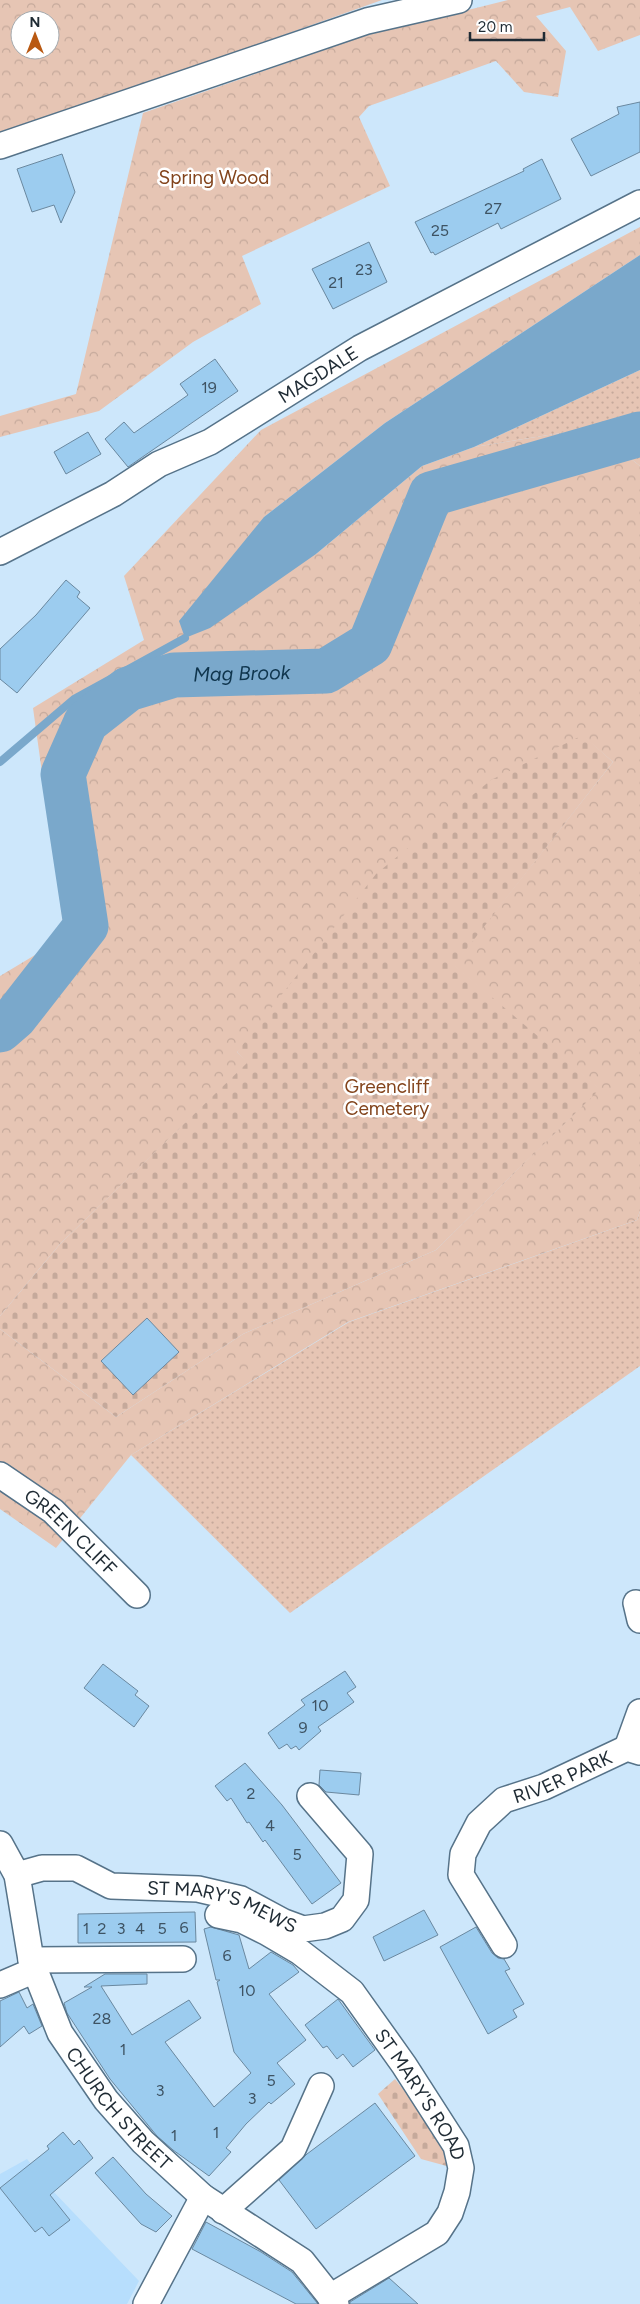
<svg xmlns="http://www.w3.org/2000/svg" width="640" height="2304" viewBox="0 0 640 2304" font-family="Figtree,sans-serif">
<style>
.built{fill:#b7defd}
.grass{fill:url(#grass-dots)}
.forest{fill:url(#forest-crowns);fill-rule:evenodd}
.cemetery{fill:url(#cemetery-stones)}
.water{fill:#7aa8cb}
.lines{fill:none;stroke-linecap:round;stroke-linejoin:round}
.stream{stroke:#7aa8cb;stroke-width:8}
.river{stroke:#7aa8cb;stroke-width:45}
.building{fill:#9cccef;stroke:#6a889f}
.street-casing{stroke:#567389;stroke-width:28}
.street{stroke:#fff;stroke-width:25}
.labels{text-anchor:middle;stroke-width:5;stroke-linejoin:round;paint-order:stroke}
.number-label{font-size:16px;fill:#3e5363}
.park-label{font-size:19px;fill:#83441c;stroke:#fff}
.street-label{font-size:19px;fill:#1f2b34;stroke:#fff}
.water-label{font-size:20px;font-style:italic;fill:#0f354d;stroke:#fff}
</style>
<defs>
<pattern id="grass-dots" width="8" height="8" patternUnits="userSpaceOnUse" patternTransform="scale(1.25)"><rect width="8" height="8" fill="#e6c5b4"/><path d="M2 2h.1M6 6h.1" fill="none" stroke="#c5a99b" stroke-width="1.8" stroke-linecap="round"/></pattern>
<pattern id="forest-crowns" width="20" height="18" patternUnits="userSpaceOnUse" patternTransform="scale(1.25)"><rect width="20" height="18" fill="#e6c5b4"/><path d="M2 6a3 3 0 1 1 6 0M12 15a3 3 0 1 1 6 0" fill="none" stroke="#c5a99b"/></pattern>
<pattern id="cemetery-stones" width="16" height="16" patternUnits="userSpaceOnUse" patternTransform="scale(1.25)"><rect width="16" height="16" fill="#e6c5b4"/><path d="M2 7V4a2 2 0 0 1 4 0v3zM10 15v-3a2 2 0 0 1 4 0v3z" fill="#c5a99b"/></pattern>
</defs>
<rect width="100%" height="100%" fill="#cde7fb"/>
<path class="built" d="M 27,2159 L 49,2187 L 139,2281 L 127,2304 L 0,2304 L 0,2174 Z"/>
<path class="grass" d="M 640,370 L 640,466 L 592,428 L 474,447 Z
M 640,1211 L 640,1366 L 290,1613 L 131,1455 L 349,1322 L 637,1220 Z"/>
<path class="forest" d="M 0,0 L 382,0 L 0,136 ZM 20,20 L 50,20 L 50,50 L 20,50 Z
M 508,0 L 640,0 L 640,35 L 598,51 L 570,7 L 536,16 L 566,51 L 558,97 L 524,92 L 496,61 L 369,106 L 359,117 L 390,186 L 242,256 L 261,304 L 193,342 L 99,411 L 0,437 L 0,416 L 76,394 L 143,113 L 364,36 Z
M 640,227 L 640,255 L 385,423 L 264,517 L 316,554 L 422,466 L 474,447 L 592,428 L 640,466 L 640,1211 L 637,1220 L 348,1322 L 131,1455 L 56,1548 L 0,1509 L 0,1329 L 116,1417 L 243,1334 L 436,1250 L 599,1089 L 453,965 L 613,762 L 583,736 L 237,1052 L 248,1063 L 60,1244 L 0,1316 L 0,976 L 65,937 L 33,708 L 144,640 L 124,576 L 261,430 Z"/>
<path class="cemetery" d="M 583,735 L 613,762 L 454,965 L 600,1089 L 436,1250 L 243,1334 L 116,1417 L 0,1329 L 0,1316 L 60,1244 L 247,1063 L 237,1052 L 376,874 L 491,780 Z
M 395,2079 L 449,2147 L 454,2168 L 421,2159 L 378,2094 Z"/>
<path class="water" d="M 640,255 L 640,370 L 474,447 L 422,466 L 316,554 L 210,628 L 185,638 L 179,621 L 264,517 L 385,423 Z"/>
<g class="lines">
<path class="stream" d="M 120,673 L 128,689
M 0,762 L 74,699 L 185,638"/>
<path class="river" id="s1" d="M 0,1030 L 15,1017 L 86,926 L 63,774 L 86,722 L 128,689 L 174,675 L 326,671 L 370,644 L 431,494 L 640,434"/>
</g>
<path class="building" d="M 640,102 L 640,152 L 591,176 L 571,139 L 619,114 L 617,107 Z
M 62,154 L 75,192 L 61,223 L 54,205 L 32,212 L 17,169 Z
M 542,159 L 561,199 L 501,229 L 498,223 L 435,255 L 433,252 L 431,253 L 415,222 L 524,171 L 523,169 Z
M 369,242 L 387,282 L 333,309 L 312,269 Z
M 215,359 L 238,391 L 128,467 L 105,439 L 124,422 L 134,433 L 188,395 L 180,384 Z
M 88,432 L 101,454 L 66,474 L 54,452 Z
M 66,580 L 80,592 L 77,597 L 90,608 L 17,693 L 0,679 L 0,649 L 36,615 Z
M 147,1318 L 179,1352 L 133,1395 L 101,1361 Z
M 103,1664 L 138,1691 L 135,1695 L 149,1706 L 134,1727 L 84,1688 Z
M 345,1671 L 356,1687 L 347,1693 L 354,1702 L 318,1727 L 321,1731 L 299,1750 L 296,1746 L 291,1749 L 287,1744 L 279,1749 L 268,1733 L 305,1705 L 301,1700 Z
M 245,1763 L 282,1805 L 341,1883 L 312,1904 L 265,1840 L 263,1842 L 249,1822 L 247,1823 L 231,1798 L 227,1801 L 215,1786 Z
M 320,1770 L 361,1773 L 359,1795 L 326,1792 L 319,1785 Z
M 424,1910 L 438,1935 L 384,1961 L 373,1937 Z
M 195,1912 L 196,1942 L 78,1943 L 78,1914 Z
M 211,1927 L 239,1935 L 249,1969 L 271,1952 L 293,1965 L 299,1972 L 269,1994 L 306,2040 L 277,2063 L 295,2084 L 271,2104 L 269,2102 L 246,2124 L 226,2148 L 231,2152 L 209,2176 L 173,2150 L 157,2136 L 110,2079 L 67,2013 L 64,2003 L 92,1987 L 84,1987 L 105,1974 L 147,1974 L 147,1984 L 101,1986 L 132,2035 L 189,2000 L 201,2018 L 165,2042 L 214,2107 L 251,2073 L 234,2052 L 217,1982 L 220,1980 L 216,1980 L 204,1929 Z
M 476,1927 L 492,1953 L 498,1958 L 504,1959 L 510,1969 L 505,1971 L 524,2004 L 513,2010 L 517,2017 L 488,2034 L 440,1947 Z
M 19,1992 L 27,2008 L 33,2004 L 42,2026 L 29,2034 L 24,2026 L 0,2047 L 0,2001 Z
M 338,1999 L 375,2050 L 353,2067 L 343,2054 L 337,2059 L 327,2046 L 323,2048 L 305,2025 Z
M 375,2103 L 415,2156 L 316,2229 L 279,2180 L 307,2154 Z
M 63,2132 L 74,2145 L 79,2140 L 93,2158 L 50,2195 L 70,2220 L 49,2236 L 42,2227 L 35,2232 L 0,2188 L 49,2149 L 47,2146 Z
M 113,2157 L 146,2194 L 172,2216 L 156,2232 L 141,2224 L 95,2173 Z
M 206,2222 L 261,2252 L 292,2272 L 318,2304 L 296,2304 L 192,2249 Z
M 389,2278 L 418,2304 L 350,2304 L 350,2302 Z"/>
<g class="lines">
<g class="street-casing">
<g id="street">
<path d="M 0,146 L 367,21 L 459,0"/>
<path id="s2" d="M 0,552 L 113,494 L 159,464 L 210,442 L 360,348 L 640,203"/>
<path id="s3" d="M 0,1475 L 53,1511 L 137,1595"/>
<path d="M 636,1603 L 640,1620"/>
<path d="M 627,1748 L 640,1712"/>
<path id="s4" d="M 0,1844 L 17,1875 L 31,1960 L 60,2033 L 106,2100 L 143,2142 L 203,2197 L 302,2261 L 336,2304"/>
<path id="s5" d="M 17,1875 L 42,1868 L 76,1868 L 111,1886 L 198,1889 L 241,1899 L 284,1922 L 303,1929 L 325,1926 L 342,1919 L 356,1900 L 360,1854 L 310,1796"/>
<path id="s6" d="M 218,1915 L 242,1920 L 266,1932 L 300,1952 L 352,1992 L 404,2065 L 456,2146 L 461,2168 L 457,2192 L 450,2213 L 437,2233 L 330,2297"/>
<path id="s7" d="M 504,1945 L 461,1875 L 463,1854 L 479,1823 L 504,1800 L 544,1787 L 627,1748 L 640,1752"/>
<path d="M 31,1960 L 183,1959"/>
<path d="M 0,1985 L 35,1970"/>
<path d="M 223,2211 L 293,2149 L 321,2086"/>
<path d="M 146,2304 L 203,2197"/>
</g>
</g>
<use href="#street" class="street"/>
</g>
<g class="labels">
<g class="number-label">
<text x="493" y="214">27</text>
<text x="440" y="236">25</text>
<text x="364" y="275">23</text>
<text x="336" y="288">21</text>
<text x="209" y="393">19</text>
<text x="320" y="1711">10</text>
<text x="303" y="1733">9</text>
<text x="251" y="1799">2</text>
<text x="270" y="1831">4</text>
<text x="297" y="1860">5</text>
<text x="184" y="1933">6</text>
<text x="86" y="1934">1</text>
<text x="102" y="1934">2</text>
<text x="121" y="1934">3</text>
<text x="140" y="1934">4</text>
<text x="162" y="1934">5</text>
<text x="227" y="1961">6</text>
<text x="247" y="1996">10</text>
<text x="102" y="2024">28</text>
<text x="123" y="2055">1</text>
<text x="271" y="2086">5</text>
<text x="160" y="2096">3</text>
<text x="252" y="2104">3</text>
<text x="216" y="2138">1</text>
<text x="174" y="2141">1</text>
</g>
<g class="park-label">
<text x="214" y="184">Spring Wood</text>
<text x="387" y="1093">Greencliff<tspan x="387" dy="22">Cemetery</tspan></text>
</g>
<g class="street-label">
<text dy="7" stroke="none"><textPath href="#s2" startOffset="365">MAGDALE</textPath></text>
<text dy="7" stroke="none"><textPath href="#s3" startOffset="91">GREEN CLIFF</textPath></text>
<text dy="7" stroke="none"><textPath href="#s7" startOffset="235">RIVER PARK</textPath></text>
<text dy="7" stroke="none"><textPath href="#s5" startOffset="214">ST MARY'S MEWS</textPath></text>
<text dy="7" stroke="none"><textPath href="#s6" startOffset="280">ST MARY'S ROAD</textPath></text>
<text dy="7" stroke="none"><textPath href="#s4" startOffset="296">CHURCH STREET</textPath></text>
</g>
<g class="water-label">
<text dy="7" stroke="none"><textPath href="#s1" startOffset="515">Mag Brook</textPath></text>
</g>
</g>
<g transform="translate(35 35)"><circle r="24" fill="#ffffff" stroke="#a5aaae"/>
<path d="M0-4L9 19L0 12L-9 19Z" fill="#b95912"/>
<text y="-8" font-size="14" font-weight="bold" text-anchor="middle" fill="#1f2b34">N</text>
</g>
<path d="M470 32v8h74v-8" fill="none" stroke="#1f2b34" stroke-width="2.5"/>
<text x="478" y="32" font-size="15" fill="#1f2b34" stroke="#ffffff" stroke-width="4" paint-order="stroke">20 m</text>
</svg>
